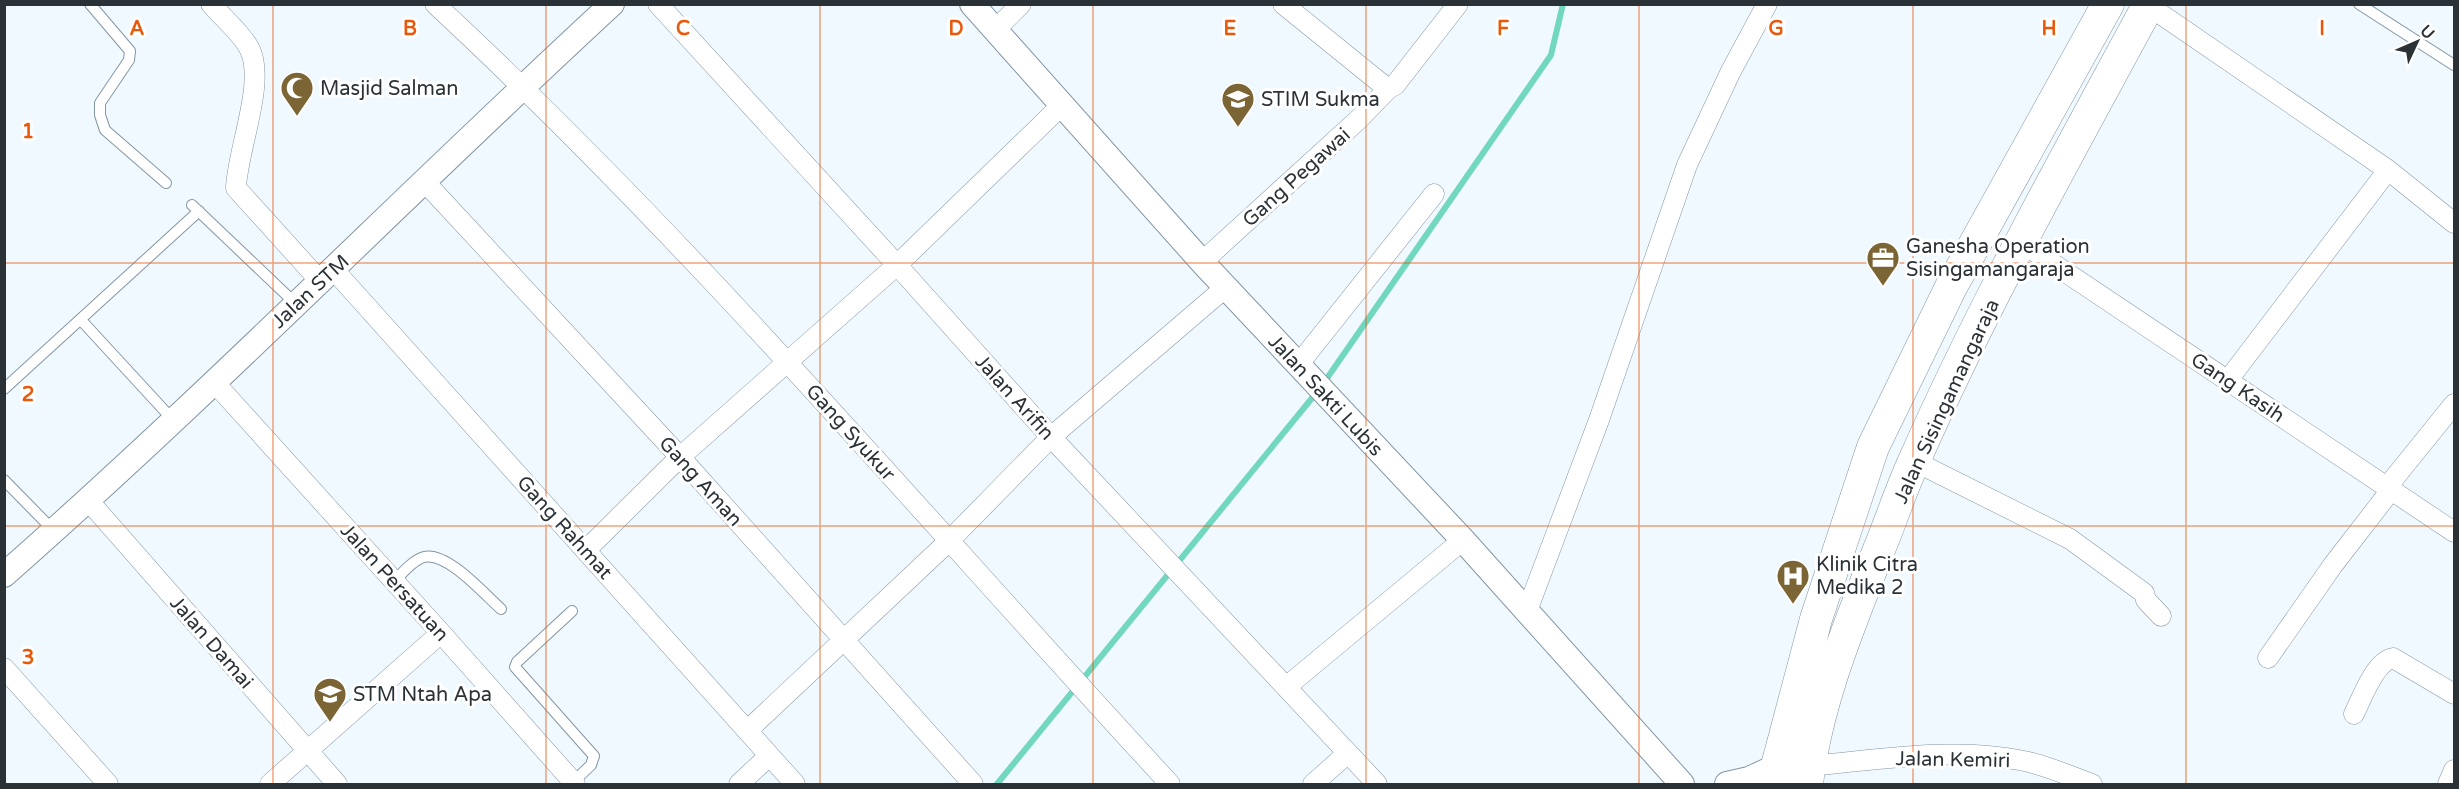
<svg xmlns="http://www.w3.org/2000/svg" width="2459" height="789" viewBox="0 0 2459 789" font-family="'Varela Round',sans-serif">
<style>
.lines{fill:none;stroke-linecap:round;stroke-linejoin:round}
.stream{stroke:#71d7bf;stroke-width:6}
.service-casing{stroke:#8396a4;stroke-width:12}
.minor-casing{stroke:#8396a4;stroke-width:21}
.tertiary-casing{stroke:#8396a4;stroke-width:26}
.primary-casing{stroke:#8396a4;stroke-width:33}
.service{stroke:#fff;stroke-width:10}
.minor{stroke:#fff;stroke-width:20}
.tertiary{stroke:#fff;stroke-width:24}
.primary{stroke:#fff;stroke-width:32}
.grid{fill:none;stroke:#e8590c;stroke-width:1.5;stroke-opacity:0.55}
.labels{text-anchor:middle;stroke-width:6;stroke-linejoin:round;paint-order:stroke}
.poi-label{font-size:20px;fill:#2a3238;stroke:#fff;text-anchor:start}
.street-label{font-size:20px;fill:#2a3238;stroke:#fff}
.grid-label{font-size:20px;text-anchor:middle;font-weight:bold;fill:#e8590c;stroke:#fff;stroke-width:6;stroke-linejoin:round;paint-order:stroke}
</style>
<rect width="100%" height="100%" fill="#f0f9ff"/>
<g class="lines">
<path class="stream" d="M 1323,384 L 1551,55 L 1563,4
M 997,784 L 1317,392"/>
<g class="service-casing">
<path id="service" d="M 90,4 L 130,51 L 129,60 L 100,103 L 100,115 L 105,130 L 166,183
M 2359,4 L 2454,65
M 192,205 L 296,304
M 81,320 L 174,421
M 4,389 L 199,211
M 4,480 L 54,531
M 395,581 C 402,573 413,560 424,557 C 447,551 485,595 501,609
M 572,611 L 517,662 L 515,667 L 594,756 L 591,765 L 573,782"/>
</g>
<g class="minor-casing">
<path id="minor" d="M 211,4 C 223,18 239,31 248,46 C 268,78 237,150 236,188 L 321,282
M 435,4 C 697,247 928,522 1170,784
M 658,4 L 897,265 L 1051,437 L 1377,784
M 1283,4 L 1388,89
M 2149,6 L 2388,170 L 2454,223
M 995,30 L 1021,4
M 424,181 L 680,457 L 973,784
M 2022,243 L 2454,532
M 1202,262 L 1359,119 L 1388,89 L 1395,85 L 1458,4
M 334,270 L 795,784
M 1298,365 L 1434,194
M 2228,380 L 2388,170
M 214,382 L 441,633 L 575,784
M 1914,461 L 2070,539 L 2144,593 L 2146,600 L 2161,616
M 2387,487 L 2454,404
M 87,499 L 337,784
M 586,550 L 680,457 L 897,265 L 1061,106
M 1527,611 L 1599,420 L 1687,165 L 1730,73 L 1767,4
M 2268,658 L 2333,565 L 2391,490
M 4,668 L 108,784
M 1286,687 L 1463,540
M 2354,714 C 2362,698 2375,661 2393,658 L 2454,694
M 748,730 L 949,541 L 1051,437 L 1226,287
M 1809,766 C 1878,760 1950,747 2019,760 C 2044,764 2069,776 2092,784
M 270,784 L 441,633
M 739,784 L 769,756
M 1313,784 L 1348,753
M 2448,784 L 2454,770"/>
</g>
<g class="tertiary-casing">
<path id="tertiary" d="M 972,4 L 1202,262 L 1463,540 L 1682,784
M 4,575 C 213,391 408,192 612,4
M 1727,784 L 1749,779 L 1777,766"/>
</g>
<g class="primary-casing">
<path id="primary" d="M 1777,784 L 1777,766 L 1816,619 L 1873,447 L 1951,287 L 2108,4
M 1807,784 C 1816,704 1849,626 1878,552 C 1891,521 1901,489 1915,459 C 1984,303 2068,154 2149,4"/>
</g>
<use href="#service" class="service"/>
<use href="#minor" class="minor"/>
<use href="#tertiary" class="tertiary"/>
<use href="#primary" class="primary"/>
</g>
<path class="grid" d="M 273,4 L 273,784M 546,4 L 546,784M 820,4 L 820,784M 1093,4 L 1093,784M 1366,4 L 1366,784M 1639,4 L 1639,784M 1913,4 L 1913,784M 2186,4 L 2186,784M 4,263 L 2454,263M 4,526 L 2454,526"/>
<defs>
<g id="mosque-pin" transform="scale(1.725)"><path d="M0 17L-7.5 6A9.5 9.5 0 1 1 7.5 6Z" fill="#7c6535" stroke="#fff"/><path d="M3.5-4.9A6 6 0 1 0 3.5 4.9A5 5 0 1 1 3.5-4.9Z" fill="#fff"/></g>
<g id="university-pin" transform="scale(1.725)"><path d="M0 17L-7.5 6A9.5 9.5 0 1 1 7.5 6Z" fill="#7c6535" stroke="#fff"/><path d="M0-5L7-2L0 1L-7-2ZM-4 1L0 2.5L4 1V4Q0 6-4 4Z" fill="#fff"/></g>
<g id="office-pin" transform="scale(1.725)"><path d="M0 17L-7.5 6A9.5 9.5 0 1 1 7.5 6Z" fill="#7c6535" stroke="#fff"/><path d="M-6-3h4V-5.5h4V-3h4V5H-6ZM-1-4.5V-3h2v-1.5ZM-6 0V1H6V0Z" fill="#fff"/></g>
<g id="hospital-pin" transform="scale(1.725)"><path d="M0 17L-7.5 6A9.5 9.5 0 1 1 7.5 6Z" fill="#7c6535" stroke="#fff"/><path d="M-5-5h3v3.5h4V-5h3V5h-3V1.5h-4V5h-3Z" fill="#fff"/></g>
<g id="school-pin" transform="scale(1.725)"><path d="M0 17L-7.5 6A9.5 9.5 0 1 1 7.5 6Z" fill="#7c6535" stroke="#fff"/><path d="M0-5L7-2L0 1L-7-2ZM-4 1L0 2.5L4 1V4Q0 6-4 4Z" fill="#fff"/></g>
</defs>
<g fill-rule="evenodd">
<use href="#mosque-pin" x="297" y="88"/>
<use href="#university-pin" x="1238" y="99"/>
<use href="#office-pin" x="1883" y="258"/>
<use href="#hospital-pin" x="1793" y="576"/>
<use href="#school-pin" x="330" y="694"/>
</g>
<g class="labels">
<g class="poi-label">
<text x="320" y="95">Masjid Salman</text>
<text x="1261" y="106">STIM Sukma</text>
<text x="1906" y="253">Ganesha Operation<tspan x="1906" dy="23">Sisingamangaraja</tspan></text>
<text x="1816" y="571">Klinik Citra<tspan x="1816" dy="23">Medika 2</tspan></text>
<text x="353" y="701">STM Ntah Apa</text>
</g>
<g class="street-label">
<text transform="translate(1296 177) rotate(-42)" y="7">Gang Pegawai</text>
<text transform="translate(310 291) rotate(-43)" y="7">Jalan STM</text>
<text transform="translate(2238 387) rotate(34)" y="7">Gang Kasih</text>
<text transform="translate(1326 395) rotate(47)" y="7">Jalan Sakti Lubis</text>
<text transform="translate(1015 397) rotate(48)" y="7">Jalan Arifin</text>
<text transform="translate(1946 401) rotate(-65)" y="7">Jalan Sisingamangaraja</text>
<text transform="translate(851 432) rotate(48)" y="7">Gang Syukur</text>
<text transform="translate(701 481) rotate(48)" y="7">Gang Aman</text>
<text transform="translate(565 527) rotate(48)" y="7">Gang Rahmat</text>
<text transform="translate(395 582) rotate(48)" y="7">Jalan Persatuan</text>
<text transform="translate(212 642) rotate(49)" y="7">Jalan Damai</text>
<text transform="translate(1953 759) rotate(1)" y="7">Jalan Kemiri</text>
</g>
</g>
<g class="grid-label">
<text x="137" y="35">A</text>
<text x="410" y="35">B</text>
<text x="683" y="35">C</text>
<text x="956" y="35">D</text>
<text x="1230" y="35">E</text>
<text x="1503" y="35">F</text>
<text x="1776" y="35">G</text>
<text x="2049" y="35">H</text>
<text x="2322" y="35">I</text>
<text x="28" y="138">1</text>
<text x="28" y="401">2</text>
<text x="28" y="664">3</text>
</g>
<rect width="2459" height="789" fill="none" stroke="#2a3238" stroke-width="12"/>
<g transform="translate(2417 42) rotate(46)" stroke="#ffffff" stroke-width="4.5" paint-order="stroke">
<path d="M0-4.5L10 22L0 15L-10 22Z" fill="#2a3238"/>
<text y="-9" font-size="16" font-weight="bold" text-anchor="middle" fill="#2a3238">U</text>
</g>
</svg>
